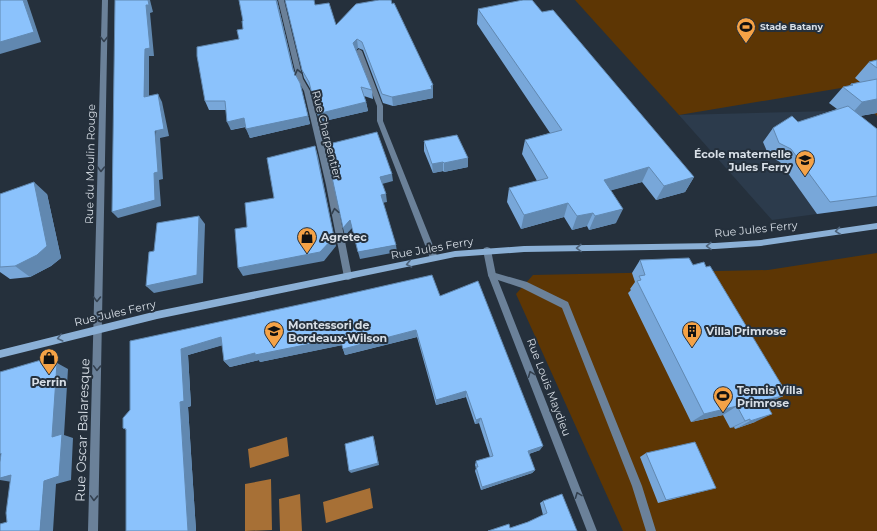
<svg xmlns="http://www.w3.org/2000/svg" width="877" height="531" viewBox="0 0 877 531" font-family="Montserrat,sans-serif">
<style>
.built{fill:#2c3b4c}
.green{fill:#5d3604}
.water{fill:#a77036}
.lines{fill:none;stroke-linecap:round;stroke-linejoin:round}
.lane{fill:#6b8199;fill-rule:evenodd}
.street{fill:#6b8199;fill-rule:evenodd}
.secondary{fill:#8bb0d6;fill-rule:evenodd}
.wall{fill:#78a7d9}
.shaded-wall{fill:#6188b0}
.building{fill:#8bc2fc;stroke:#6188b0}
.oneway{stroke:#33404f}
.oneway2{stroke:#4e637a}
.labels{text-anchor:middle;stroke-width:4;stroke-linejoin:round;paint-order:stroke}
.far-poi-label{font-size:9px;font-weight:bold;fill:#d8dfe7;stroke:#25303c;text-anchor:start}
.street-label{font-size:11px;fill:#d8dfe7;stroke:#25303c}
.poi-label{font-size:11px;font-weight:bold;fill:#d8dfe7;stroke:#25303c;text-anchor:start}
.near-street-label{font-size:13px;fill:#d8dfe7;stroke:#25303c}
</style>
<rect width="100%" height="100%" fill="#25303c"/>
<path class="built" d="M 833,111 L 877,206 L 772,220 L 679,115 Z"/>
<path class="green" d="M 575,0 L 877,0 L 877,116 L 847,87 L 679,115 Z
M 877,253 L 877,531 L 623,531 L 516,294 L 533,275 L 768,270 Z"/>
<path class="water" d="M 287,437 L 289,456 L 250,468 L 248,449 Z
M 271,479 L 272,530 L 245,531 L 245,484 Z
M 370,488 L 373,508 L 326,523 L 323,502 Z
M 300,494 L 302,531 L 280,531 L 279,499 Z"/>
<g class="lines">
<path class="lane" d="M 359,49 L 362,51 L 383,106 L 383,121 L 438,258 L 437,260 L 431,260 L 430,258 L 377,121 L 377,106 L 356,51 Z
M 492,272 L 527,282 L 568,302 L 642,486 L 656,531 L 646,531 L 632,486 L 562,308 L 522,288 L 489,277 L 488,275 L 489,273 Z"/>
<path class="street" d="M 102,0 L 108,0 L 98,531 L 88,531 Z
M 278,0 L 284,0 L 303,79 L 310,91 L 334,185 L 352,277 L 351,279 L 348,280 L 345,279 L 344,277 L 326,185 L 304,91 L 297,79 Z
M 487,247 L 490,248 L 491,250 L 496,275 L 597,531 L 587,531 L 488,275 L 483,250 L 484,248 Z"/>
<path class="secondary" d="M 877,223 L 877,229 L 761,246 L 715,249 L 524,252 L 455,257 L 157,319 L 0,358 L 0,350 L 157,311 L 455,251 L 524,246 L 715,243 L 761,240 Z"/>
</g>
<path class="wall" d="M 239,0 L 277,0 L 294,72 L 300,83 L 310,124 L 250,138 L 246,127 L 231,130 L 226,110 L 209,110 L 205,101 L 239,39 L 243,29 L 243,21 Z
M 315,5 L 336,25 L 433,85 L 433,98 L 393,106 L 383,103 L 363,50 L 358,48 L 356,50 L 372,90 L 373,99 L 364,96 L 366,102 L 368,111 L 320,122 L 311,90 L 304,78 L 302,70 Z
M 478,9 L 542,12 L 694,177 L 685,192 L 656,200 L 642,182 L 611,190 L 616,223 L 589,230 L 587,226 L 572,230 L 564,217 L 521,229 L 507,202 L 509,188 L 537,181 L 522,154 L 525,140 L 550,133 L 477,24 Z
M 877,60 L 877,113 L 860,116 L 877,129 L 877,206 L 817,214 L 780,162 L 769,156 L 763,142 L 773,128 L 798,122 L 837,109 L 829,103 L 843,87 L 849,86 L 851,84 L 860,82 L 855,78 L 869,62 Z
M 424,141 L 468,158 L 468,167 L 444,172 L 443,171 L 433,173 L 424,151 Z
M 0,194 L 47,194 L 61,258 L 51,266 L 30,277 L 10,279 L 0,272 Z
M 640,260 L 693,265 L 706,267 L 784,389 L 780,391 L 783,396 L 766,404 L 755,422 L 735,429 L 734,427 L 730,428 L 723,415 L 691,422 L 628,293 L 631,290 L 630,289 L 635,282 L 632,273 Z
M 440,296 L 540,450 L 529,454 L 535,470 L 532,473 L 481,490 L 475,471 L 476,468 L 475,465 L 476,461 L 490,457 L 479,423 L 475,424 L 466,397 L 436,405 L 417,337 L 345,355 L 343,349 L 342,345 L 260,362 L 259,360 L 230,367 L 224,361 L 222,345 L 188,355 L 191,406 L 188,407 L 196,531 L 126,531 L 126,430 L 123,428 L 130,410 L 130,341 Z
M 646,453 L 716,488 L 658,503 L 640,457 Z
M 543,501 L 577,531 L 510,528 L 528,522 L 543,515 L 540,503 Z"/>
<path class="shaded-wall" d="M 23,0 L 27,0 L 41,42 L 0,54 L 0,42 Z
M 148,0 L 150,0 L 153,12 L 150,13 L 154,56 L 149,56 L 149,105 L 144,97 L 146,5 Z
M 276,0 L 277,0 L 296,79 L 293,70 Z
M 357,39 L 358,48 L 355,52 L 353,43 Z
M 300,83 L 310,124 L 250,138 L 246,129 Z
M 433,85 L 433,98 L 393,106 L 392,97 Z
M 158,94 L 162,102 L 169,136 L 160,138 L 163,179 L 159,180 L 161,206 L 118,218 L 112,212 L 154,173 Z
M 877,99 L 877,113 L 848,118 L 862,102 Z
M 366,102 L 368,111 L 320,122 L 317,114 Z
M 244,118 L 247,126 L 231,130 L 227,122 Z
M 315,146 L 318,156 L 336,246 L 324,261 L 243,276 L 238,268 Z
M 468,158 L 468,167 L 444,172 L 444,163 Z
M 443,162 L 443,171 L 433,173 L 432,164 Z
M 649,167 L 642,182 L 598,194 L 604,180 Z
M 392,174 L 393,181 L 382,184 L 380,177 Z
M 694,177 L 685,192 L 656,200 L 664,186 Z
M 34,182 L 47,194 L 61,258 L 51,266 L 30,277 L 15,266 Z
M 386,194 L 387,202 L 382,203 L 381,195 Z
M 568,203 L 564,217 L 521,229 L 524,215 Z
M 623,209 L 616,223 L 589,230 L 595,216 Z
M 593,213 L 587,226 L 572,230 L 577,216 Z
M 199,216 L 205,224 L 203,283 L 154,293 L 146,286 Z
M 350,220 L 352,228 L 345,236 L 343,228 Z
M 396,245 L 397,252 L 360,259 L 358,252 Z
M 416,330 L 417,337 L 345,355 L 343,349 Z
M 221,337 L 227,344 L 188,355 L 191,406 L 188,407 L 196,531 L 188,531 L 180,402 L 181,349 Z
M 340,338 L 343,345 L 260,362 L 259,360 L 230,367 L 224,361 L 255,353 Z
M 48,358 L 68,369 L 64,435 L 73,438 L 71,480 L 56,484 L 53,531 L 40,531 L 44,481 L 52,437 Z
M 466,391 L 466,397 L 436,405 L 436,400 Z
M 783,396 L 766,404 L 764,400 Z
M 737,406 L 723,415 L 691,422 L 704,414 Z
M 772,414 L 755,422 L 735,429 L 750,421 Z
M 481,418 L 479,423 L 475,424 L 476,420 Z
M 750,419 L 734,427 L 730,428 L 745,421 Z
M 373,436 L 374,438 L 379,465 L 351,473 L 349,471 Z
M 543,446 L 540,450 L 525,455 L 528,451 Z
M 535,470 L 532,473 L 481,490 L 482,487 Z
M 11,475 L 12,482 L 0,480 L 0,478 Z"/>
<path class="building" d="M 0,0 L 23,0 L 34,32 L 0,42 Z
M 115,0 L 148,0 L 149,5 L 146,5 L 150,48 L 145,49 L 144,97 L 158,94 L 164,129 L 155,131 L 158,172 L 154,173 L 155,200 L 112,212 Z
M 239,0 L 276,0 L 293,70 L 300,83 L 308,116 L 246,129 L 244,118 L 227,122 L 225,101 L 205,101 L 197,56 L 197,47 L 239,39 L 237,30 L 243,29 L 242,21 L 243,21 Z
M 285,0 L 314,0 L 315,5 L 329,3 L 336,25 L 356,4 L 379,0 L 391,0 L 392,4 L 394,3 L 433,85 L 431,86 L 432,89 L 392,97 L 382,94 L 362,42 L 357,39 L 353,43 L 372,90 L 361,87 L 366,102 L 317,114 L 309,82 L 302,70 Z
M 523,0 L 532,0 L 542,12 L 553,10 L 694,177 L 664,186 L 649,167 L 604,180 L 623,209 L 595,216 L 593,213 L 577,216 L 568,203 L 524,215 L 509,188 L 548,178 L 525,140 L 562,130 L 478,9 Z
M 877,60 L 877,68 L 869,62 Z
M 877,79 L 877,99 L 862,102 L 843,87 L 853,85 L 851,84 Z
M 848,106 L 877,129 L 877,196 L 830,202 L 791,149 L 779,143 L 773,128 L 792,116 L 798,122 Z
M 377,132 L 392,174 L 380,177 L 386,194 L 381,195 L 396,245 L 358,252 L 350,220 L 343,228 L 325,145 Z
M 457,135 L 468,158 L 444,163 L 443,162 L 432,164 L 424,141 Z
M 315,146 L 334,237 L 320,252 L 238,268 L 235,229 L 247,227 L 245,203 L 274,198 L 267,158 Z
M 34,182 L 47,246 L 37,255 L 15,266 L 0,267 L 0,194 Z
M 199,216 L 197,275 L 146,286 L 149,252 L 154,251 L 157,223 Z
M 689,258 L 693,265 L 704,262 L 706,267 L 710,266 L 784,389 L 779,390 L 783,396 L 764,400 L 772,414 L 750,421 L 750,419 L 745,421 L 737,406 L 704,414 L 637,281 L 641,280 L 639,276 L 645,275 L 640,260 Z
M 432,275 L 440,296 L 478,281 L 543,446 L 528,451 L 535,470 L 482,487 L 476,467 L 478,467 L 476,461 L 493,456 L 481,418 L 476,420 L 466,391 L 436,400 L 416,330 L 343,349 L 340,338 L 255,355 L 255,353 L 224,361 L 221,337 L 181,349 L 184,401 L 180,402 L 188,531 L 126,531 L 126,429 L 123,428 L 123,418 L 130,410 L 130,341 L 326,299 Z
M 48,358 L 57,363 L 52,437 L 62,434 L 59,476 L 44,481 L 40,531 L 0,531 L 0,524 L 7,522 L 6,513 L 11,475 L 0,478 L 0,462 L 1,453 L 0,454 L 0,372 Z
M 373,436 L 378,463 L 349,471 L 345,444 Z
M 695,442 L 716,488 L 666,500 L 646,453 Z
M 562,494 L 577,531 L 488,531 L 509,524 L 510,528 L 528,522 L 547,513 L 543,501 Z"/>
<defs><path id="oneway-chevron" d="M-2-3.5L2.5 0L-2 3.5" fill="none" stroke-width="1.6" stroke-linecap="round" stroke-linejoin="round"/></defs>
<g class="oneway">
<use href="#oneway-chevron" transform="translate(104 39) rotate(91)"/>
<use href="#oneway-chevron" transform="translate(298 72) rotate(-104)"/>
<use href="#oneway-chevron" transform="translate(101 169) rotate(91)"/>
<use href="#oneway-chevron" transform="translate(335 211) rotate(-101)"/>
<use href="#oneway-chevron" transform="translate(97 299) rotate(91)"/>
<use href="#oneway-chevron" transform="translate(97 368) rotate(92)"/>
<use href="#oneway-chevron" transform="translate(531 374) rotate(-111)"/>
<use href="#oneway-chevron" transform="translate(578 495) rotate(-111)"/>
<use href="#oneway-chevron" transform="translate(94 498) rotate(92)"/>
</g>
<g class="oneway2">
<use href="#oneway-chevron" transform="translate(838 231) rotate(172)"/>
<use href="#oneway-chevron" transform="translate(709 246) rotate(179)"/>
<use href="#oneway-chevron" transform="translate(579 248) rotate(179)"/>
<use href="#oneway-chevron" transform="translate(409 264) rotate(168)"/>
<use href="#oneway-chevron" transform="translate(60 338) rotate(166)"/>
</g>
<defs>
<g id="stadium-pin" transform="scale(1)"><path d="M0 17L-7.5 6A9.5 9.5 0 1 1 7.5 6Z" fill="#f5a246" stroke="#25303c"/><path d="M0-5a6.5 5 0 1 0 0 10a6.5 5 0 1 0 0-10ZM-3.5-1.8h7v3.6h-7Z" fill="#111"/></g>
<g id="school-pin" transform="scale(1)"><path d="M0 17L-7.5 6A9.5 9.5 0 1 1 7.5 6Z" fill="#f5a246" stroke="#25303c"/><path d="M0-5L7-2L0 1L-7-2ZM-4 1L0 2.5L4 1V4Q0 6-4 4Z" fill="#111"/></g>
<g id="shop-pin" transform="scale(1)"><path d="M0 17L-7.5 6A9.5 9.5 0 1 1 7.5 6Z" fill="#f5a246" stroke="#25303c"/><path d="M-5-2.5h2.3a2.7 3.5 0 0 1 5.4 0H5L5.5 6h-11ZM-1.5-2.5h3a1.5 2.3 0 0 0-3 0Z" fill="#111"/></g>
<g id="building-pin" transform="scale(1)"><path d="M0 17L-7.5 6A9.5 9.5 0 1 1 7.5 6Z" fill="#f5a246" stroke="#25303c"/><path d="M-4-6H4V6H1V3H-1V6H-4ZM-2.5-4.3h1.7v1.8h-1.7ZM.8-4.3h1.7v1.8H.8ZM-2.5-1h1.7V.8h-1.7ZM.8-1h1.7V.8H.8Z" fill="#111"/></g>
</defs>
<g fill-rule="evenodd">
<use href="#stadium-pin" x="746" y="27"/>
<use href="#school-pin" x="805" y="160"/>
<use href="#shop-pin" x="307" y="237"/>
<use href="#school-pin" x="274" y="331"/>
<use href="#building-pin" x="692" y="331"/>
<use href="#shop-pin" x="49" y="358"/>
<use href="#stadium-pin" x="723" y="396"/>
</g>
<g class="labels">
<g class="far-poi-label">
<text x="760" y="30">Stade Batany</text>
</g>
<g class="street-label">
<text transform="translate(327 135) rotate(76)" y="4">Rue Charpentier</text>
<text transform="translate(90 164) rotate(-89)" y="4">Rue du Moulin Rouge</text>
<text transform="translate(756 229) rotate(-6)" y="4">Rue Jules Ferry</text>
<text transform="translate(432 248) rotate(-10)" y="4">Rue Jules Ferry</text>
<text transform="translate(115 313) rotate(-13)" y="4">Rue Jules Ferry</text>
<text transform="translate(549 387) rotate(69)" y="4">Rue Louis Maydieu</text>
</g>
<g class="poi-label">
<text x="791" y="158" text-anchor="end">École maternelle<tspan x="791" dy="13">Jules Ferry</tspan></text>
<text x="321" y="241">Agretec</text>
<text x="288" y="329">Montessori de<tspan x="288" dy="13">Bordeaux-Wilson</tspan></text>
<text x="706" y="335">Villa Primrose</text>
<text x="49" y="386" text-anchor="middle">Perrin</text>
<text x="737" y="394">Tennis Villa<tspan x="737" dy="13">Primrose</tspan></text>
</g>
<g class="near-street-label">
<text transform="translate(82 430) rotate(-88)" y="5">Rue Oscar Balaresque</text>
</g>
</g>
</svg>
